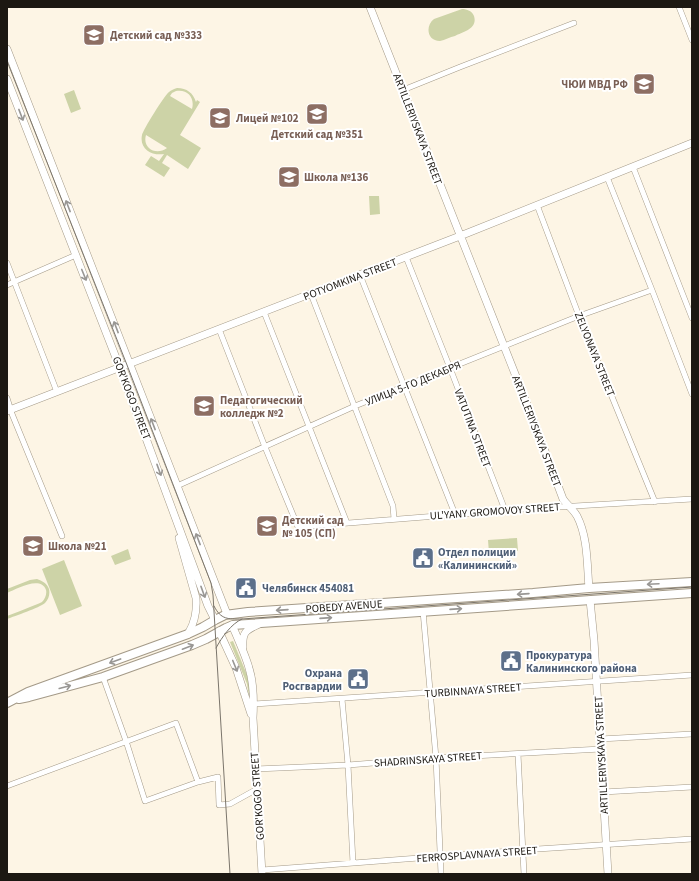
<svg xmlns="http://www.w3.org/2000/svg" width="699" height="881" viewBox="0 0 699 881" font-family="'Source Sans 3',sans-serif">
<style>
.green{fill:#cdd3a7;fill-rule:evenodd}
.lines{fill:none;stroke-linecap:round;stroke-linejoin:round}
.street-casing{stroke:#a49a88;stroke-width:6}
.secondary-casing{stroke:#a49a88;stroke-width:8}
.primary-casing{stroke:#a49a88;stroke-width:10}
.street{stroke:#fff;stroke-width:5}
.secondary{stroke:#fff;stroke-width:7}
.primary{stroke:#fff;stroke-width:8}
.tram{stroke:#7b756b;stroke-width:1}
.oneway{stroke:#999794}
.labels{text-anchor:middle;stroke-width:4;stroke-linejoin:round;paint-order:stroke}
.education-label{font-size:11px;font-weight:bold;fill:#785e54;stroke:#fff;text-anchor:start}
.street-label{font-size:11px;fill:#1c1812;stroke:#fff}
.service-label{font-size:11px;font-weight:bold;fill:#4e5e75;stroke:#fff;text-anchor:start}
</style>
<rect width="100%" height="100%" fill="#fdf5e5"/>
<path class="green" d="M 462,9 C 467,9 472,11 474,16 C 478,29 463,32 455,36 C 450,37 445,40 440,41 C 427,41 425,26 434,19 Z
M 177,88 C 187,88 193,93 196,102 L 197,100 L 200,102 L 180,135 L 201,148 L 188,169 L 167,155 L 162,163 L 170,168 L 164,177 L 145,165 L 151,156 L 159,161 L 164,154 C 152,156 139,149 142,135 C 143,130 164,96 169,92 C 171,90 174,89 177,88 ZM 176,91 C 188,89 195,98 192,109 L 170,96 L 172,93 ZM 146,135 L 167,148 C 156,156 142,148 146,135 Z
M 74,90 L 81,109 L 71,113 L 64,94 Z
M 369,196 L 379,196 L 380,214 L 370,215 Z
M 517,538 L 518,551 L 489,553 L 488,540 Z
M 128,549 L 131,559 L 115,565 L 111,556 Z
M 64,560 L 82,606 L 60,615 L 42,569 Z
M 37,579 C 42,581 47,583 49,589 C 50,594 49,599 45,603 C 39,608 15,616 7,619 L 7,616 C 15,613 23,610 30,607 C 34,605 39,604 42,602 C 45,599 47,594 46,590 C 41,575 16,589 7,593 L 7,589 L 30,580 Z
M 233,641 L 250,682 L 251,709 L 247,684 L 230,642 Z"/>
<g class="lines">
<g class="street-casing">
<path id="street" d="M 679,7 L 692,40
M 403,90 L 460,67 L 574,23
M 633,167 L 692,318
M 607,177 L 652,290 L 692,394
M 537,205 L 579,316 L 655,502
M 406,257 L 450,368 L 505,510
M 7,263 L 57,392
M 360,275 L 455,514
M 7,285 L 76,255
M 311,294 L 393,506 L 394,519
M 264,312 L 347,523
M 219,329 L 265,447 L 298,527 L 525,509 L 692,499
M 7,398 L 12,414 L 62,536
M 177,486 L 355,406 L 579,316 L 652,290
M 423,611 L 436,758 L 441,874
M 103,677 L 126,741 L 145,801 L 198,782 L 218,777 L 219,805 L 230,804 L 257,789
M 342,699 L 348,765 L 353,863
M 254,704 L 692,675
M 600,739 L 692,734
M 518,754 L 524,874
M 256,769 L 348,765 L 436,758 L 601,749
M 7,786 L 176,723 L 198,782
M 603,792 L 692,787
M 262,870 L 522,850 L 692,839"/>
</g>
<g class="secondary-casing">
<path id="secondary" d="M 370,7 L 536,427 L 563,499 C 567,505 573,509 577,516 C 588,537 587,565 589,588
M 7,49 L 227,614
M 7,79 L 120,368 L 208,606 L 215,620
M 7,411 L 460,236 L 692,143
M 179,538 L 196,598 C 197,612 195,622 188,634
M 590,600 L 594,640 L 608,874
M 232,625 C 238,639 245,654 249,668 C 254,684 254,701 253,718 L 262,874
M 219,631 L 236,668 L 251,714
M 243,647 C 242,632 246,630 259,624"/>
</g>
<g class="primary-casing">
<path id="primary" d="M 19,699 L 29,697 L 103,677 L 192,645 L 206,639 L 226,628 L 233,625 L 692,593
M 7,703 L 28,692 L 188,634 L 203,627 L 215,620 L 225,615 L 248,612 L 533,593 L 589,588 L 692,582"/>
</g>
<use href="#street" class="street"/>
<use href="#secondary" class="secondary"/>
<use href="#primary" class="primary"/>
<path class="tram" d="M 7,61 L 127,365 L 211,583 L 213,595 L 230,874
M 214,606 C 221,620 228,619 242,619 L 692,587
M 216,648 C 222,637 231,624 242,619"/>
</g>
<defs><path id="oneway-shaft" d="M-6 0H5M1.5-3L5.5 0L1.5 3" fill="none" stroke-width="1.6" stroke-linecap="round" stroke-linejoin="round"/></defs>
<g class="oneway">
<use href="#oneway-shaft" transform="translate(21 115) rotate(69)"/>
<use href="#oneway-shaft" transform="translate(68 206) rotate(-111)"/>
<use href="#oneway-shaft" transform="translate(84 275) rotate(68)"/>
<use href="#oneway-shaft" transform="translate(116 327) rotate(-111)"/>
<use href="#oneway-shaft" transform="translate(153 424) rotate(-111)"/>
<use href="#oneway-shaft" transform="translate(159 470) rotate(70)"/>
<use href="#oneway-shaft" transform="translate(198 539) rotate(-111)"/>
<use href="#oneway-shaft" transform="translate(653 584) rotate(177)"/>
<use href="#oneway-shaft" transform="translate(203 592) rotate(70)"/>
<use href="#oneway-shaft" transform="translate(523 594) rotate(176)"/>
<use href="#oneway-shaft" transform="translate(456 609) rotate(-4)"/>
<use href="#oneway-shaft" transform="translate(282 610) rotate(176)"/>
<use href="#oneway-shaft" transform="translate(326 618) rotate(-4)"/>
<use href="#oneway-shaft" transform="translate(188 647) rotate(-21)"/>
<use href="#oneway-shaft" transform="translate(115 661) rotate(160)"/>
<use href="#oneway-shaft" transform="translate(235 666) rotate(68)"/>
<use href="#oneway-shaft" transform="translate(65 687) rotate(-15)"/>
</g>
<defs>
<g id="school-square" transform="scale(1.15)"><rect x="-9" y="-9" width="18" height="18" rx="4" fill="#8d6e63" stroke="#fff"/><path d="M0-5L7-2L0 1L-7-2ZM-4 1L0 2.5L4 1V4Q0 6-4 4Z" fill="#fff"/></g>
<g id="university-square" transform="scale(1.15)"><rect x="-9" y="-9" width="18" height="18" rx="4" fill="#8d6e63" stroke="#fff"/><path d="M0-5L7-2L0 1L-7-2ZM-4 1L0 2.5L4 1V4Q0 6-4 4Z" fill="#fff"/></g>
<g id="civic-square" transform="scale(1.15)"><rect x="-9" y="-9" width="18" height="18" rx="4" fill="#5c6f8a" stroke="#fff"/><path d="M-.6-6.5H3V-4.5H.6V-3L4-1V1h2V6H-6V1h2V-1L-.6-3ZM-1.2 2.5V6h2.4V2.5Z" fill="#fff"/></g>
</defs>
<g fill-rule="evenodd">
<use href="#school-square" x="94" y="35"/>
<use href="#university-square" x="644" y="84"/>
<use href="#school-square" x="317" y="114"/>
<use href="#school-square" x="220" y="118"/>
<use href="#school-square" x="289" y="177"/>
<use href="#university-square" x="204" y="406"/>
<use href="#school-square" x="267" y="526"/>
<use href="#school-square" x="33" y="546"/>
<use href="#civic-square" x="423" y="558"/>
<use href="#civic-square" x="246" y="588"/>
<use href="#civic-square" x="511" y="661"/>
<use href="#civic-square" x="358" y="679"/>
</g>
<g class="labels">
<g class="education-label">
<text x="110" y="39">Детский сад №333</text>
<text x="628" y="88" text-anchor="end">ЧЮИ МВД РФ</text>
<text x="236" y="122">Лицей №102</text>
<text x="317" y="138" text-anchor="middle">Детский сад №351</text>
<text x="304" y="181">Школа №136</text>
<text x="220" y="404">Педагогический<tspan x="220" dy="13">колледж №2</tspan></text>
<text x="282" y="524">Детский сад<tspan x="282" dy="13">№ 105 (СП)</tspan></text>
<text x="48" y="550">Школа №21</text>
</g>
<g class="street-label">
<text transform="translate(418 129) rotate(69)" y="4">ARTILLERIYSKAYA STREET</text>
<text transform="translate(350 279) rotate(-21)" y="4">POTYOMKINA STREET</text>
<text transform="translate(595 354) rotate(68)" y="4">ZELYONAYA STREET</text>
<text transform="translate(413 383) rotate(-22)" y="4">УЛИЦА 5-ГО ДЕКАБРЯ</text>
<text transform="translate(132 398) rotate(69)" y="4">GOR'KOGO STREET</text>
<text transform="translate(473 428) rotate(69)" y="4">VATUTINA STREET</text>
<text transform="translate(537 431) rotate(69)" y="4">ARTILLERIYSKAYA STREET</text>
<text transform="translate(495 511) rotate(-4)" y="4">UL'YANY GROMOVOY STREET</text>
<text transform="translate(344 606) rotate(-4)" y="4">POBEDY AVENUE</text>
<text transform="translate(473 690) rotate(-4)" y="4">TURBINNAYA STREET</text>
<text transform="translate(601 755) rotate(-93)" y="4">ARTILLERIYSKAYA STREET</text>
<text transform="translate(428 759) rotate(-4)" y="4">SHADRINSKAYA STREET</text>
<text transform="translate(257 796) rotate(-94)" y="4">GOR'KOGO STREET</text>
<text transform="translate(477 854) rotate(-4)" y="4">FERROSPLAVNAYA STREET</text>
</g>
<g class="service-label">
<text x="438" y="556">Отдел полиции<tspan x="438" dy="13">«Калининский»</tspan></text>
<text x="262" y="592">Челябинск 454081</text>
<text x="526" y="659">Прокуратура<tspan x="526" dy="13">Калининского района</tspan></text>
<text x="342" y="677" text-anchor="end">Охрана<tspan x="342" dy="13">Росгвардии</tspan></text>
</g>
</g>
<rect width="699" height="881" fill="none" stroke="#1c1812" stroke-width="16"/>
</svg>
